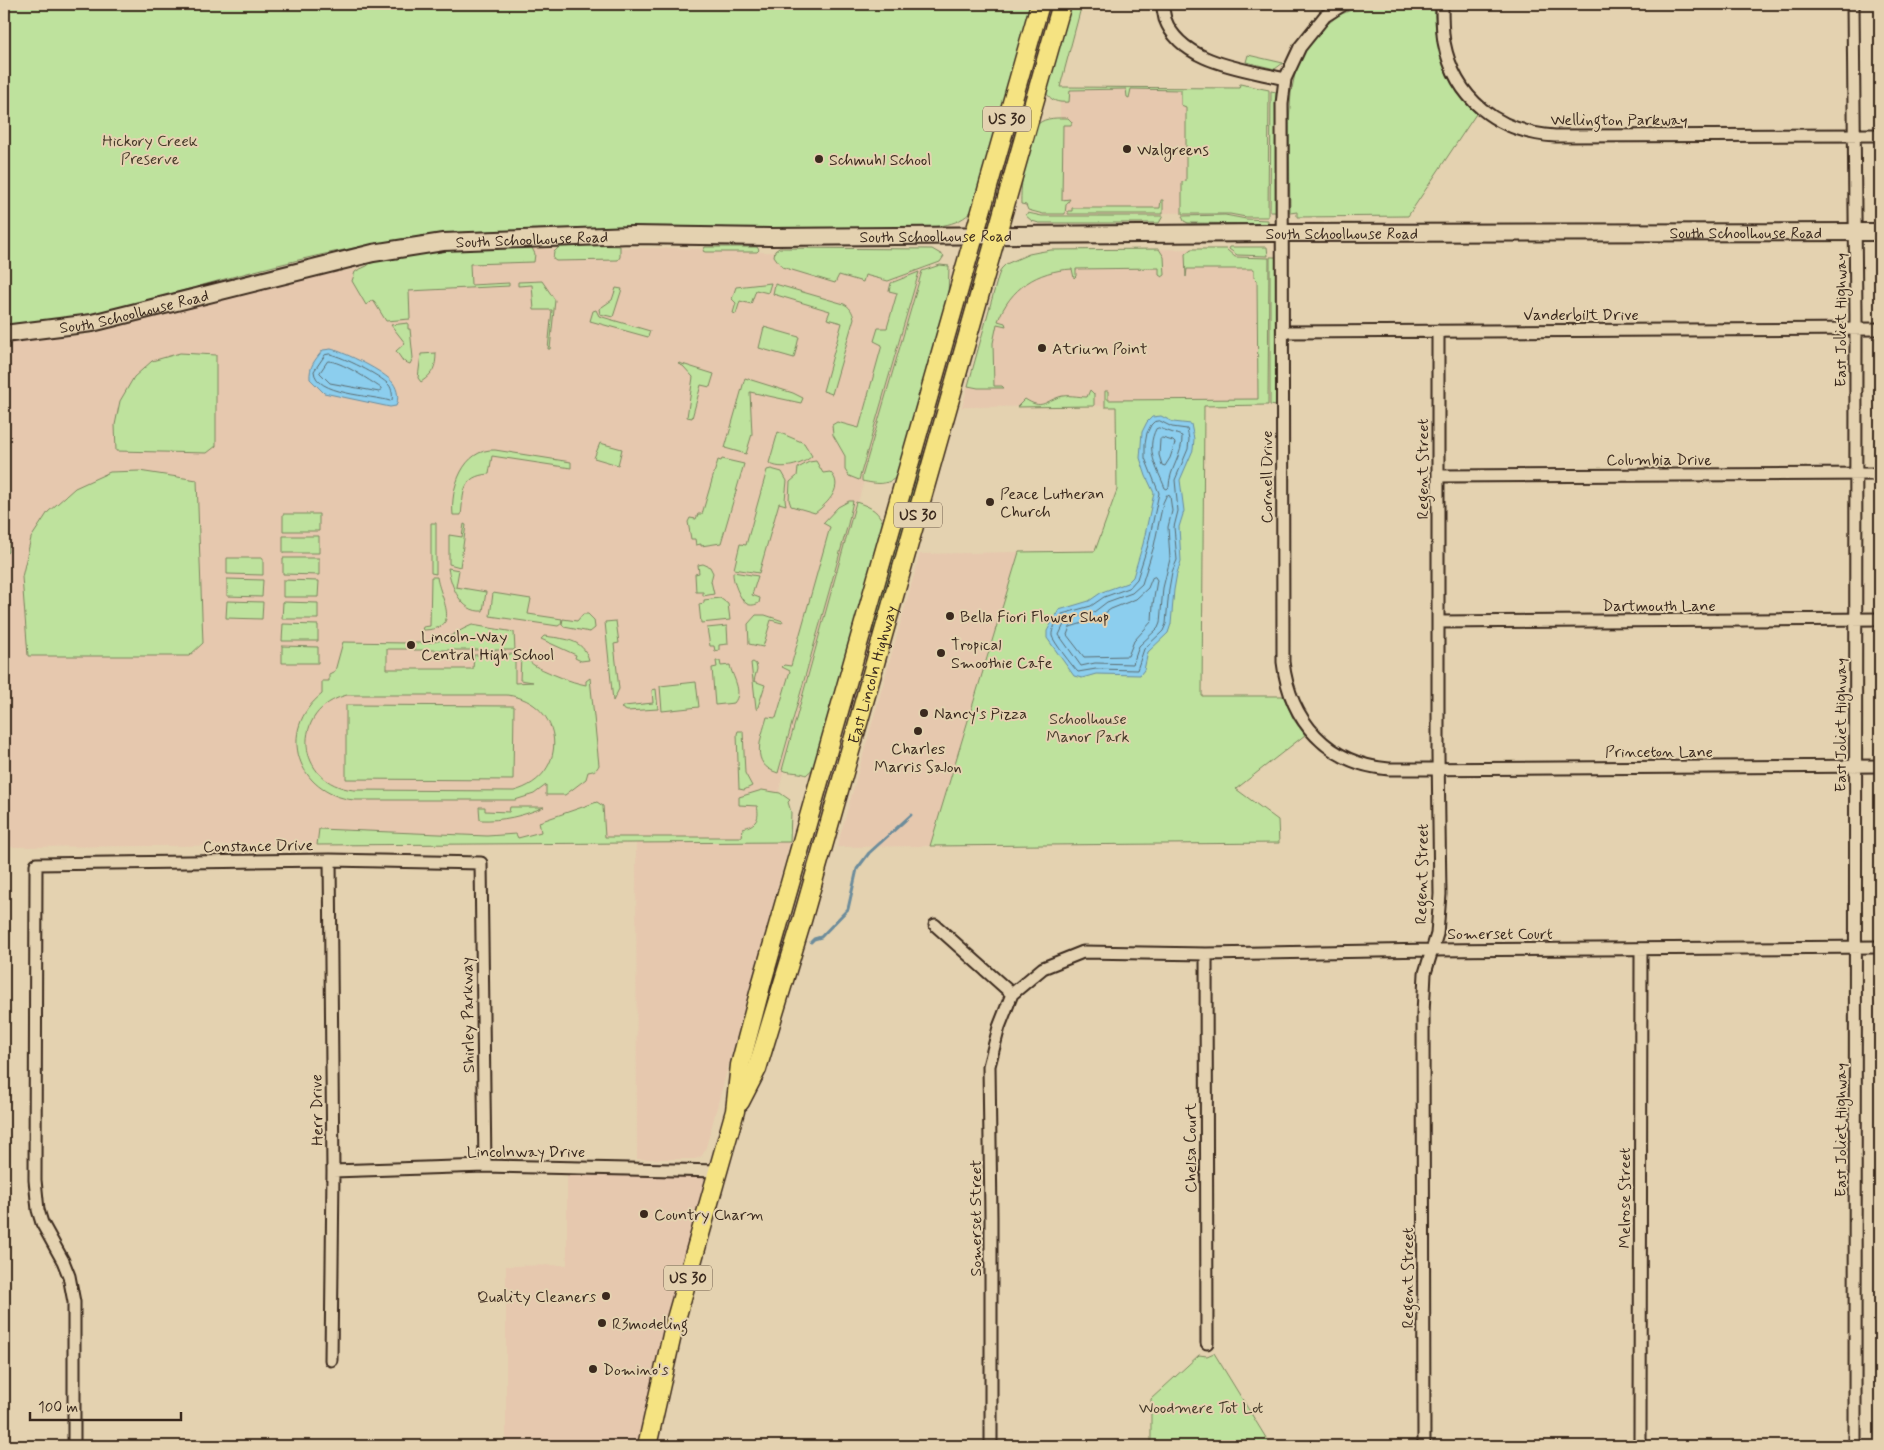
<svg xmlns="http://www.w3.org/2000/svg" width="1884" height="1450" viewBox="0 0 1884 1450" font-family="Mynerve,sans-serif">
<style>
.built{fill:#e6c8ae}
.green{fill:#bee29d;stroke:#7c865e;fill-rule:evenodd}
.water{fill:#8cceee;stroke:#6c8c9b}
.lines{fill:none;stroke-linecap:round;stroke-linejoin:round}
.shore{stroke:#5b6c71;stroke-width:1}
.stream{stroke:#6c8c9b;stroke-width:3}
.street-casing{stroke:#3b2a1e;stroke-width:15}
.secondary-casing{stroke:#3b2a1e;stroke-width:20}
.primary-casing{stroke:#3b2a1e;stroke-width:21}
.street{stroke:#e4d2b0;stroke-width:11}
.secondary{stroke:#e4d2b0;stroke-width:16}
.primary{stroke:#f5e382;stroke-width:18}
.poi-dot{fill:#3b2a1e;stroke:#e4d2b0;stroke-width:2}
.labels{text-anchor:middle;stroke-width:4;stroke-linejoin:round;paint-order:stroke}
.shield{fill:#e4d2b0;stroke:#6e5c4a;stroke-width:1}
.shield-label{font-size:15px;font-weight:bold;fill:#3b2a1e}
.street-label{font-size:16px;fill:#3b2a1e;stroke:#e4d2b0}
.park-label{font-size:16px;fill:#483c2b;stroke:#e4d2b0}
.poi-label{font-size:16px;fill:#3b2a1e;stroke:#e4d2b0;text-anchor:start}
</style>
<rect width="100%" height="100%" fill="#e4d2b0"/>
<filter id="ink" filterUnits="userSpaceOnUse"><feTurbulence type="fractalNoise" baseFrequency=".02" numOctaves="2"/><feDisplacementMap in="SourceGraphic" scale="10" xChannelSelector="R" yChannelSelector="G"/><feConvolveMatrix kernelMatrix="1 2 1 2 8 2 1 2 1" color-interpolation-filters="sRGB"/></filter>
<g filter="url(#ink)">
<path class="built" d="M 1060,87 L 1239,88 L 1239,212 L 1060,214 Z
M 620,248 L 672,248 L 809,254 L 924,265 L 785,765 L 767,842 L 790,842 L 706,1147 L 702,1156 L 695,1159 L 637,1159 L 636,843 L 4,847 L 4,343 L 91,334 L 313,277 L 371,266 L 476,250 Z
M 1226,249 L 1235,257 L 1269,258 L 1268,405 L 962,407 L 998,277 L 1001,269 L 1006,264 L 1029,254 L 1051,250 Z
M 1019,552 L 930,846 L 837,847 L 920,554 Z
M 567,1170 L 716,1173 L 645,1446 L 506,1446 L 506,1266 L 567,1265 Z"/>
<path class="green" d="M 4,4 L 1033,4 L 975,206 C 963,227 934,227 912,228 L 694,230 L 407,239 C 308,253 211,283 115,310 L 85,316 L 4,325 Z
M 1069,4 L 1082,4 L 1060,87 L 1239,88 L 1240,84 L 1269,90 L 1268,217 L 1246,217 L 1230,214 L 1182,214 L 1182,182 L 1186,181 L 1186,107 L 1181,105 L 1181,90 L 1131,89 L 1129,98 L 1127,97 L 1126,89 L 1070,90 L 1069,102 C 1057,103 1051,101 1045,91 Z
M 1366,4 L 1432,4 L 1434,6 C 1437,54 1441,78 1476,114 L 1408,216 L 1297,217 L 1297,212 L 1290,213 L 1289,121 L 1291,93 L 1296,69 L 1307,47 L 1320,30 L 1339,15 Z
M 1248,55 L 1283,63 L 1275,69 L 1246,62 Z
M 1271,91 L 1276,92 L 1276,212 L 1270,212 Z
M 1068,118 L 1072,122 L 1071,125 L 1063,125 L 1062,200 L 1070,199 L 1066,205 L 1065,214 L 1043,214 L 1028,210 L 1026,205 L 1021,204 C 1020,188 1026,134 1038,124 C 1046,117 1058,118 1068,118 Z
M 1161,200 L 1163,200 L 1163,214 L 1068,214 L 1068,211 L 1072,211 L 1072,208 L 1160,208 Z
M 1028,213 L 1042,216 L 1163,216 L 1159,223 L 1039,223 L 1032,221 L 1025,215 Z
M 1225,215 L 1246,219 L 1268,220 L 1268,224 L 1188,223 L 1184,221 L 1182,216 Z
M 562,244 L 620,246 L 620,257 L 618,260 L 556,261 L 553,259 L 554,252 Z
M 531,246 L 535,254 L 534,262 L 470,264 L 471,285 L 509,283 L 509,286 L 409,291 L 410,319 L 386,321 L 373,300 L 366,305 L 352,281 L 355,272 L 358,270 L 367,266 L 374,260 L 389,257 L 458,248 Z
M 705,247 L 757,247 L 759,250 L 757,252 L 705,252 L 703,251 Z
M 1230,247 L 1267,247 L 1268,256 L 1237,255 L 1229,249 Z
M 779,248 L 932,249 L 944,256 L 940,262 L 888,281 L 865,275 L 863,282 L 839,275 L 835,283 L 782,267 L 774,256 L 775,251 Z
M 1159,249 L 1164,257 L 1165,275 L 1162,277 L 1159,275 L 1159,268 L 1076,269 L 1076,276 L 1074,278 L 1072,269 C 1037,271 1010,288 998,321 L 1005,323 L 1006,326 L 997,324 L 993,343 L 994,386 L 1002,386 L 1004,388 L 978,388 L 968,386 L 998,277 L 1001,269 L 1006,264 L 1029,254 L 1039,252 L 1051,250 Z
M 1191,249 L 1226,249 L 1235,257 L 1269,258 L 1268,405 L 1204,406 L 1202,696 L 1283,696 L 1294,720 L 1305,735 L 1236,789 L 1278,820 L 1279,843 L 930,846 L 1019,552 L 1095,551 L 1117,490 L 1116,407 L 1105,407 L 1105,391 L 1108,391 L 1108,400 L 1258,399 L 1257,280 L 1254,277 L 1254,269 L 1187,269 L 1186,277 L 1185,254 Z
M 1270,257 L 1276,257 L 1276,406 L 1270,405 Z
M 940,265 L 949,266 L 948,299 L 898,476 C 886,486 877,484 862,481 L 862,477 L 922,271 Z
M 919,272 L 859,480 L 849,476 L 845,470 L 845,456 L 833,435 L 832,425 L 837,422 L 859,428 L 882,345 L 874,341 L 878,328 L 887,328 L 897,293 L 889,291 L 891,283 Z
M 542,281 L 555,300 L 550,349 L 548,349 L 552,310 L 534,310 L 532,285 L 518,286 L 518,282 Z
M 771,283 L 768,293 L 756,290 L 751,304 L 740,301 L 736,314 L 733,313 L 736,303 L 732,299 L 736,287 Z
M 775,284 L 844,304 C 850,307 852,311 854,318 L 832,394 L 823,391 L 842,323 L 827,319 L 830,311 L 773,294 Z
M 616,288 L 622,289 L 613,317 L 600,314 L 599,309 L 612,300 Z
M 596,310 L 599,316 L 650,331 L 648,337 L 590,321 L 593,311 Z
M 408,323 L 408,329 L 410,329 L 413,358 L 410,364 L 403,361 L 396,351 L 405,343 L 391,325 Z
M 764,327 L 799,337 L 794,358 L 759,348 Z
M 180,353 L 216,355 L 216,446 L 207,453 L 116,451 L 115,425 L 120,401 L 134,377 L 152,361 Z
M 436,353 C 436,367 433,374 421,382 L 418,378 L 421,354 Z
M 679,363 L 714,374 L 710,387 L 701,385 L 692,418 L 687,417 L 693,377 L 683,366 L 678,364 Z
M 745,378 L 793,393 L 803,398 L 801,403 L 750,392 L 752,434 L 746,454 L 725,448 Z
M 1090,390 L 1094,394 L 1094,406 L 1017,407 L 1025,399 C 1042,410 1044,402 1059,397 C 1066,394 1079,397 1087,397 Z
M 4,399 L 9,400 L 8,552 L 4,555 Z
M 778,432 L 804,443 L 812,456 C 803,465 780,471 769,463 Z
M 600,443 L 622,449 L 618,465 L 594,458 Z
M 922,443 L 925,443 L 911,514 L 876,635 L 872,634 L 886,569 Z
M 495,450 L 571,462 L 571,468 L 492,456 L 489,474 C 461,476 464,493 461,515 L 453,515 C 450,489 463,448 495,450 Z
M 722,459 L 744,464 L 721,543 L 701,546 L 701,544 L 696,545 L 695,539 L 691,539 L 688,522 L 690,518 L 696,519 L 698,514 L 702,514 L 718,460 L 721,461 Z
M 816,461 L 823,473 L 830,472 C 845,486 828,503 815,513 L 791,506 L 789,500 L 790,482 L 797,476 L 798,468 L 809,462 Z
M 771,469 L 782,472 L 787,481 L 785,500 L 786,505 L 779,503 L 759,573 L 734,569 L 740,544 L 746,545 L 767,470 Z
M 139,471 L 197,480 L 203,643 L 189,656 L 28,656 L 22,577 L 31,538 L 48,512 L 75,488 L 110,472 Z
M 849,501 L 853,501 L 848,524 L 778,773 C 749,764 761,739 767,717 L 776,718 L 790,671 L 782,667 L 784,665 L 791,666 L 830,527 L 823,523 L 838,507 Z
M 856,502 C 871,507 880,511 884,527 L 816,766 L 806,775 C 802,772 789,773 782,770 Z
M 283,514 L 319,514 L 319,531 L 283,531 Z
M 431,523 L 436,523 L 436,574 L 431,573 Z
M 464,524 L 466,525 L 460,567 L 449,564 L 449,535 L 462,537 Z
M 283,536 L 319,536 L 319,553 L 283,553 Z
M 227,558 L 263,558 L 263,575 L 227,574 Z
M 283,558 L 319,558 L 319,575 L 283,574 Z
M 703,564 L 710,567 L 713,573 L 711,581 L 714,594 L 703,596 L 703,592 L 696,592 L 695,574 L 699,573 L 698,565 Z
M 448,568 L 459,570 L 456,587 L 486,592 L 483,611 C 461,613 451,586 448,568 Z
M 733,572 L 758,576 L 752,595 L 760,598 L 759,603 C 755,605 751,606 747,604 C 740,600 732,580 733,572 Z
M 431,577 L 437,577 C 440,599 464,630 422,630 L 423,627 L 430,626 Z
M 227,579 L 263,580 L 262,597 L 227,596 Z
M 283,580 L 319,581 L 318,597 L 283,597 Z
M 493,593 L 531,599 L 528,614 L 562,619 L 561,624 L 558,626 L 490,616 Z
M 720,598 L 728,604 L 730,620 L 701,623 L 699,604 L 704,603 L 704,600 Z
M 227,601 L 263,602 L 262,619 L 226,618 Z
M 283,602 L 318,603 L 318,619 L 282,619 Z
M 583,614 L 588,614 L 594,620 L 595,628 L 590,632 L 564,627 L 562,624 L 563,619 L 577,621 Z
M 756,615 L 765,615 L 783,621 L 782,623 L 771,620 L 763,647 L 749,644 L 748,624 Z
M 616,621 L 619,643 L 614,644 L 619,689 L 613,701 L 605,622 Z
M 283,624 L 318,625 L 318,641 L 282,641 Z
M 472,625 L 514,632 L 515,650 L 414,650 L 414,643 C 425,643 436,643 446,638 C 455,634 462,629 472,625 Z
M 727,626 L 728,644 L 719,645 L 719,650 L 715,651 L 714,646 L 710,646 L 707,628 Z
M 544,636 C 563,639 583,638 589,660 L 581,661 L 575,658 L 576,655 L 541,639 Z
M 343,642 L 407,643 L 407,649 L 387,649 L 387,669 L 473,669 L 474,655 L 515,654 L 515,683 L 533,682 L 520,680 L 521,655 C 527,658 531,664 537,667 C 552,674 570,682 586,685 L 586,681 L 590,678 L 599,765 C 597,770 594,771 588,772 L 586,779 L 565,795 L 546,795 L 546,785 L 534,794 L 515,800 L 354,800 C 297,794 276,730 322,694 L 322,681 L 329,681 L 329,674 L 335,671 ZM 347,695 L 507,695 C 565,702 571,776 514,791 L 354,790 C 295,784 290,709 347,695 Z
M 282,646 L 318,647 L 318,663 L 282,663 Z
M 716,661 L 720,661 L 721,666 L 730,665 C 732,677 744,691 734,703 L 715,705 L 712,668 L 717,667 Z
M 753,662 L 756,664 L 757,669 L 754,681 L 765,685 L 757,710 L 756,708 L 751,663 Z
M 696,682 L 699,707 L 662,711 L 660,686 Z
M 656,689 L 658,709 L 627,711 L 621,708 L 624,706 L 653,703 L 652,690 Z
M 346,705 L 514,706 L 513,780 L 346,779 Z
M 743,731 L 745,773 L 752,786 L 744,790 L 739,789 L 737,734 L 738,731 Z
M 762,790 L 780,793 L 790,800 L 788,802 L 791,812 L 790,842 L 317,845 L 319,829 L 487,836 L 516,834 L 518,838 L 541,832 L 539,822 L 597,802 L 603,806 L 605,837 L 742,837 L 743,828 C 756,825 760,819 757,806 L 739,805 L 739,797 Z
M 479,807 L 485,807 L 485,811 L 509,812 L 510,807 L 544,807 C 523,816 502,821 480,820 Z
M 1214,1353 L 1271,1446 L 1151,1446 L 1151,1399 L 1199,1355 L 1207,1356 Z"/>
<path class="water" d="M 331,349 C 344,352 386,372 393,383 C 398,390 399,399 396,406 L 390,407 L 324,393 L 310,379 C 309,366 315,360 323,350 Z
M 1161,416 L 1173,422 L 1191,424 L 1194,439 L 1193,450 L 1180,480 L 1184,511 L 1179,527 L 1181,561 L 1177,573 L 1174,590 L 1171,624 L 1168,633 L 1148,652 L 1144,670 L 1140,675 L 1096,674 L 1082,678 L 1074,676 L 1047,638 L 1047,631 L 1059,610 L 1089,601 L 1102,592 L 1127,583 L 1133,577 L 1143,544 L 1154,493 L 1146,476 L 1140,458 L 1142,432 L 1147,422 L 1152,417 Z"/>
<g class="lines">
<path class="shore" d="M 330,354 C 343,357 380,375 389,385 C 392,389 393,396 392,400 L 390,401 C 372,395 315,395 314,371 L 325,355 Z
M 328,361 C 341,361 369,380 381,388 L 381,391 L 379,392 L 330,383 L 320,373 Z
M 1160,421 L 1172,427 L 1187,429 L 1189,439 L 1188,449 L 1175,480 L 1178,511 L 1174,527 L 1177,560 L 1172,572 L 1169,589 L 1166,624 L 1163,631 L 1144,649 L 1137,670 L 1096,669 L 1078,672 C 1073,667 1053,641 1052,636 C 1051,629 1058,620 1062,614 L 1091,606 L 1104,597 L 1129,588 L 1137,579 L 1148,545 L 1159,493 L 1145,458 L 1145,444 L 1147,433 L 1151,425 L 1154,422 Z
M 1159,428 L 1182,436 C 1183,455 1169,469 1169,487 L 1167,489 L 1165,488 C 1157,468 1145,450 1156,429 Z
M 1162,438 L 1173,441 L 1175,443 L 1170,458 L 1165,466 L 1162,465 L 1159,455 L 1160,440 Z
M 1167,495 L 1170,496 L 1172,511 L 1168,527 L 1170,559 L 1163,588 L 1160,623 L 1158,628 L 1139,646 L 1133,664 L 1095,663 L 1081,666 L 1059,635 L 1066,620 L 1094,612 L 1107,602 L 1132,593 L 1142,584 L 1154,546 L 1163,503 Z
M 1155,577 L 1157,580 L 1153,604 L 1152,621 L 1134,641 L 1128,656 L 1084,657 L 1067,635 L 1070,627 L 1096,619 L 1111,609 L 1136,599 L 1148,588 L 1152,578 Z"/>
<path class="stream" d="M 811,942 L 814,939 L 821,937 L 848,909 L 857,869 L 869,853 L 911,815"/>
<g class="street-casing">
<path id="street" d="M 1162,4 C 1163,9 1164,14 1165,19 C 1181,64 1246,69 1285,79
M 1344,4 L 1325,16 L 1300,47 L 1285,79 L 1282,104 L 1283,662 C 1290,721 1328,764 1389,769 L 1880,766
M 1442,4 C 1442,16 1442,30 1444,42 C 1455,100 1498,132 1555,136 L 1880,135
M 1853,4 L 1856,315 L 1855,1446
M 1283,332 L 1880,329
M 1439,476 L 1880,474
M 1438,622 L 1880,619
M 330,860 L 333,1171 L 331,1360
M 935,925 L 1012,994
M 1206,954 L 1207,1343
M 333,1171 L 485,1166 L 719,1171
M 74,1446 L 74,1302 L 69,1276 L 63,1261 L 42,1223 L 38,1210 L 35,1180 L 36,864 L 330,860 L 481,863 L 485,1166
M 991,1446 L 991,1217 L 989,1066 L 999,1027 L 1012,994 L 1043,968 L 1083,952 L 1206,954 L 1432,950 L 1880,947
M 1424,1446 L 1423,1014 L 1425,973 L 1437,934 L 1440,894 L 1438,754 L 1438,331
M 1640,1446 L 1641,949"/>
</g>
<g class="secondary-casing">
<g id="secondary">
<path id="s1" d="M 4,334 L 92,323 L 373,253 L 443,242 L 632,235 L 769,237 L 1269,233 L 1880,232"/>
</g>
</g>
<g class="primary-casing">
<g id="primary">
<path id="s2" d="M 740,1102 L 757,1069 L 801,924 L 1062,4"/>
<path d="M 647,1446 L 674,1326 L 735,1111 L 740,1065 L 762,982 L 1040,4"/>
</g>
</g>
<use href="#street" class="street"/>
<use href="#secondary" class="secondary"/>
<use href="#primary" class="primary"/>
</g>
</g>
<g class="poi-dot">
<circle cx="1127" cy="149" r="5"/>
<circle cx="819" cy="159" r="5"/>
<circle cx="1042" cy="348" r="5"/>
<circle cx="990" cy="502" r="5"/>
<circle cx="950" cy="616" r="5"/>
<circle cx="411" cy="645" r="5"/>
<circle cx="941" cy="653" r="5"/>
<circle cx="924" cy="713" r="5"/>
<circle cx="918" cy="731" r="5"/>
<circle cx="644" cy="1214" r="5"/>
<circle cx="606" cy="1296" r="5"/>
<circle cx="602" cy="1323" r="5"/>
<circle cx="593" cy="1369" r="5"/>
</g>
<g class="labels">
<g class="shield">
<rect x="983" y="106.5" width="48" height="25" rx="4"/>
<rect x="894" y="502.5" width="48" height="25" rx="4"/>
<rect x="664" y="1265.5" width="48" height="25" rx="4"/>
</g>
<g class="shield-label">
<text x="1007" y="124">US 30</text>
<text x="918" y="520">US 30</text>
<text x="688" y="1283">US 30</text>
</g>
<g class="street-label">
<text x="1619" y="125">Wellington Parkway</text>
<text dy="6" stroke="none"><textPath href="#s1" startOffset="1752">South Schoolhouse Road</textPath></text>
<text dy="6" stroke="none"><textPath href="#s1" startOffset="1348">South Schoolhouse Road</textPath></text>
<text dy="6" stroke="none"><textPath href="#s1" startOffset="942">South Schoolhouse Road</textPath></text>
<text dy="6" stroke="none"><textPath href="#s1" startOffset="538">South Schoolhouse Road</textPath></text>
<text dy="6" stroke="none"><textPath href="#s1" startOffset="132">South Schoolhouse Road</textPath></text>
<text x="1581" y="320">Vanderbilt Drive</text>
<text transform="translate(1840 320) rotate(-90)" y="6">East Joliet Highway</text>
<text x="1659" y="465">Columbia Drive</text>
<text transform="translate(1422 469) rotate(-90)" y="6">Regent Street</text>
<text transform="translate(1266 477) rotate(-90)" y="6">Cornell Drive</text>
<text x="1659" y="611">Dartmouth Lane</text>
<text dy="6" stroke="none"><textPath href="#s2" startOffset="448">East Lincoln Highway</textPath></text>
<text transform="translate(1840 725) rotate(-90)" y="6">East Joliet Highway</text>
<text x="1659" y="757">Princeton Lane</text>
<text transform="translate(258 845) rotate(-1)" y="6">Constance Drive</text>
<text transform="translate(1421 874) rotate(-89)" y="6">Regent Street</text>
<text x="1500" y="939">Somerset Court</text>
<text transform="translate(467 1015) rotate(-91)" y="6">Shirley Parkway</text>
<text transform="translate(316 1110) rotate(-91)" y="6">Herr Drive</text>
<text transform="translate(1840 1130) rotate(-90)" y="6">East Joliet Highway</text>
<text transform="translate(1190 1148) rotate(-90)" y="6">Chelsa Court</text>
<text x="526" y="1157">Lincolnway Drive</text>
<text transform="translate(1624 1198) rotate(-90)" y="6">Melrose Street</text>
<text transform="translate(975 1218) rotate(-90)" y="6">Somerset Street</text>
<text transform="translate(1407 1278) rotate(-90)" y="6">Regent Street</text>
</g>
<g class="park-label">
<text x="150" y="146">Hickory Creek<tspan x="150" dy="18">Preserve</tspan></text>
<text x="1088" y="724">Schoolhouse<tspan x="1088" dy="18">Manor Park</tspan></text>
<text x="1201" y="1413">Woodmere Tot Lot</text>
</g>
<g class="poi-label">
<text x="1137" y="155">Walgreens</text>
<text x="829" y="165">Schmuhl School</text>
<text x="1052" y="354">Atrium Point</text>
<text x="1000" y="499">Peace Lutheran<tspan x="1000" dy="18">Church</tspan></text>
<text x="960" y="622">Bella Fiori Flower Shop</text>
<text x="421" y="642">Lincoln-Way<tspan x="421" dy="18">Central High School</tspan></text>
<text x="951" y="650">Tropical<tspan x="951" dy="18">Smoothie Cafe</tspan></text>
<text x="934" y="719">Nancy's Pizza</text>
<text x="918" y="754" text-anchor="middle">Charles<tspan x="918" dy="18">Marris Salon</tspan></text>
<text x="654" y="1220">Country Charm</text>
<text x="596" y="1302" text-anchor="end">Quality Cleaners</text>
<text x="612" y="1329">R3modeling</text>
<text x="603" y="1375">Domino's</text>
</g>
</g>
<rect width="1884" height="1450" fill="none" stroke="#e4d2b0" stroke-width="20"/>
<rect x="10" y="10" width="1864" height="1430" fill="none" stroke="#3b2a1e" stroke-width="2" filter="url(#ink)"/>
<path d="M30 1412v8h151v-8" fill="none" stroke="#3b2a1e" stroke-width="2.5"/>
<text x="38" y="1412" font-size="15" fill="#3b2a1e" stroke="#e4d2b0" stroke-width="4" paint-order="stroke">100 m</text>
</svg>
